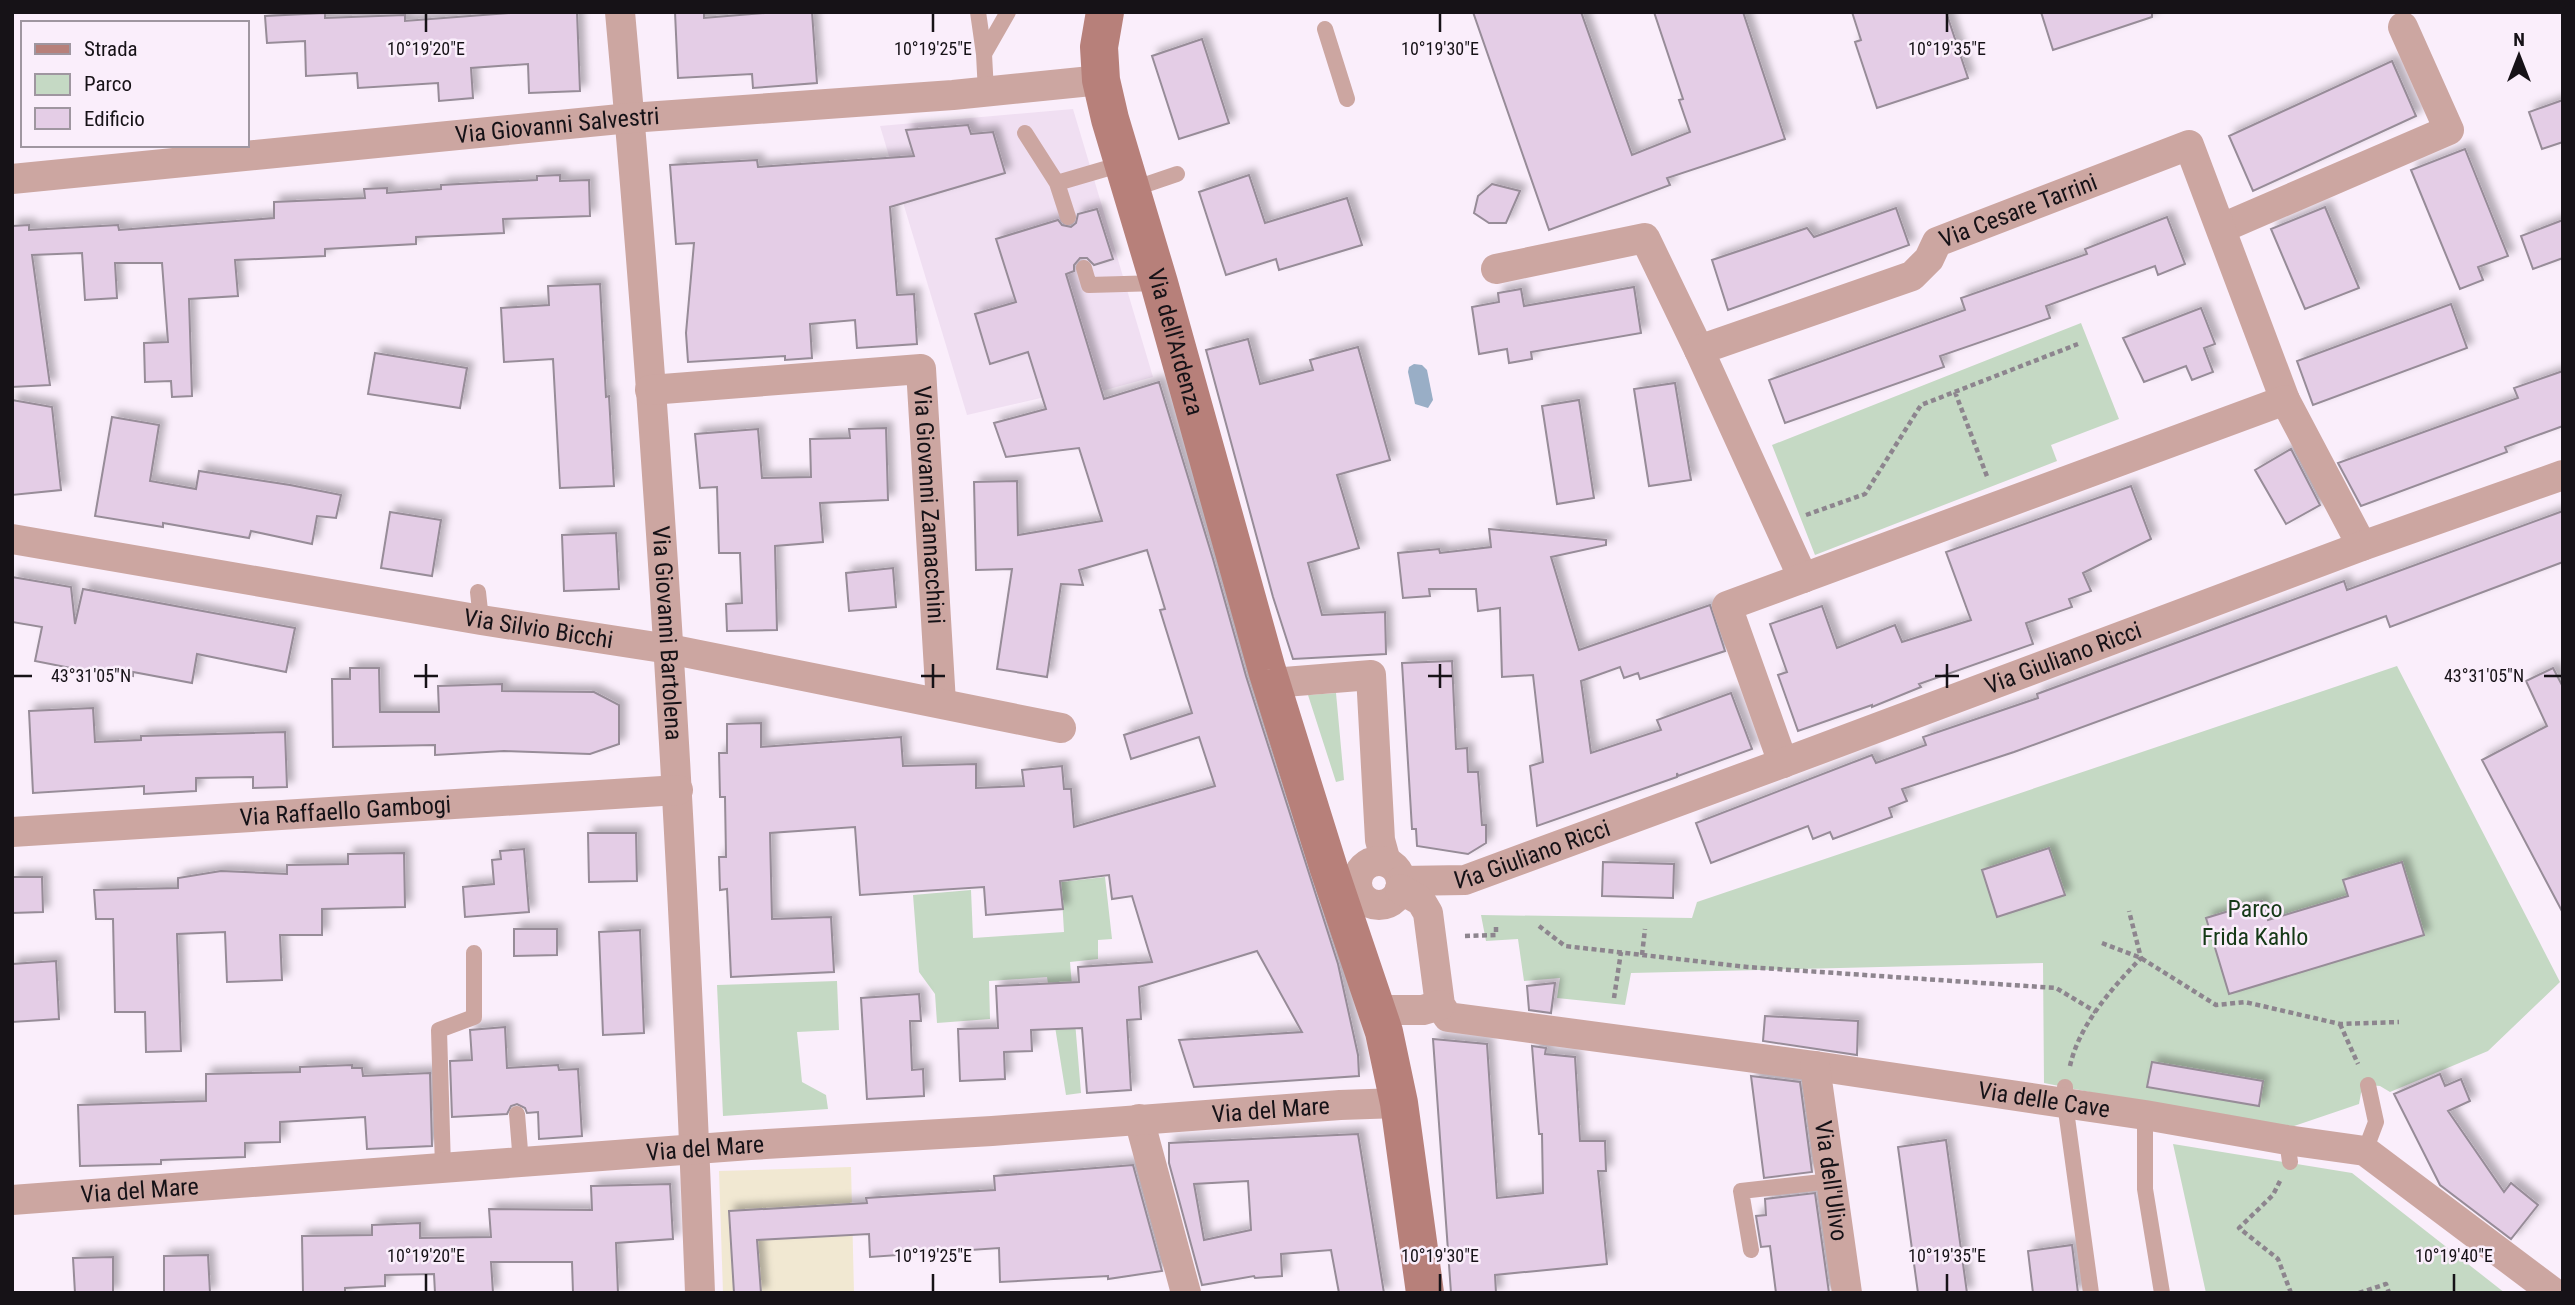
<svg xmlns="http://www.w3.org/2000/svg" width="2575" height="1305" viewBox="0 0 2575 1305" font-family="'Roboto Condensed',sans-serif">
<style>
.built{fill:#f0dff2}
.medical{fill:#f1e8d2}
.green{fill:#c5d9c4}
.water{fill:#99aec6}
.building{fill:#e4cde6;stroke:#978c98;stroke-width:2;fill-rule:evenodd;filter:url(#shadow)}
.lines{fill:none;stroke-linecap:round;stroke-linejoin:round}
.path{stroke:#8d858e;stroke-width:4.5;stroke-dasharray:5 3.5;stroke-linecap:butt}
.lane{stroke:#cca6a1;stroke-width:16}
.street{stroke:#cca6a1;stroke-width:30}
.secondary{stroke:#b7807a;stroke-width:38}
.ticks{fill:none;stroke:#161217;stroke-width:2.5}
.labels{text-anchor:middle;stroke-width:5;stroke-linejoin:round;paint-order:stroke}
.street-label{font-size:24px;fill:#161217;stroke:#faeefb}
.park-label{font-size:24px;fill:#153917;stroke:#faeefb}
.ticks-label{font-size:18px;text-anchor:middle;fill:#161217;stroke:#faeefb;stroke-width:5;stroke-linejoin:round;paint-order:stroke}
</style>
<defs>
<filter id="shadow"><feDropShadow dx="6" dy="-6" stdDeviation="3.5" flood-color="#0004"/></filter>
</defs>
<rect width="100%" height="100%" fill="#faeefb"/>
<path class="built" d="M 1073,109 L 1153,377 L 1058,403 L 1054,395 L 967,415 L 880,126 Z"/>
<path class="medical" d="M 851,1167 L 854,1293 L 723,1293 L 719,1171 Z"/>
<path class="green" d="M 2081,323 L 2119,419 L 2051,445 L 2057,461 L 1815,555 L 1772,445 Z
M 2397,666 L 2560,982 L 2488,1051 L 2390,1092 L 2380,1086 L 2368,1085 L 2361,1093 L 2359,1104 L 2282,1130 L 2044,1083 L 2043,963 L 1631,973 L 1625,1005 L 1557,998 L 1560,978 L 1524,981 L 1518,939 L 1486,941 L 1481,915 L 1692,918 L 1697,902 Z
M 1336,693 L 1344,780 L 1336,782 L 1308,695 Z
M 1105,877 L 1112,939 L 1098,940 L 1098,959 L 1070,962 L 1081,1093 L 1066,1095 L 1047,977 L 989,981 L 990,1019 L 937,1023 L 935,994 L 919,972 L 913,895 L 971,890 L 973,938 L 1064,932 L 1061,882 Z
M 837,981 L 839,1030 L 797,1032 L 802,1082 L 826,1095 L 828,1109 L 723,1116 L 717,985 Z
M 2173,1144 L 2352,1173 L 2505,1293 L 2206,1293 Z"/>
<path class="water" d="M 1414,364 L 1422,365 L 1427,370 L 1433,400 L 1428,408 L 1415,404 L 1408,372 L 1409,367 Z"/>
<path class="building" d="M 524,12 L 577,12 L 580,91 L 529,93 L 528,64 L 471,68 L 473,98 L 439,101 L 438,83 L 358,88 L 357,73 L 306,76 L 305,41 L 267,43 L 265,16 L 325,13 L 325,18 L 405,15 L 405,21 Z
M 675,12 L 704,12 L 704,18 L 777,12 L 812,12 L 817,83 L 753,88 L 752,74 L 678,78 Z
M 1473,12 L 1581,12 L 1632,155 L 1690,132 L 1679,100 L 1683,99 L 1654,12 L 1743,12 L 1785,139 L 1667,178 L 1670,185 L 1549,230 Z
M 1852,12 L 1946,12 L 1968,78 L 1877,108 L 1855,42 L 1861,40 Z
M 2041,12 L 2152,12 L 2152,17 L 2053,50 Z
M 1202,39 L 1229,123 L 1179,139 L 1152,56 Z
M 2392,61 L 2416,116 L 2253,191 L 2229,136 Z
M 2563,100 L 2563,142 L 2542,149 L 2529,112 Z
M 968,125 L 971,134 L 993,132 L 1005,173 L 890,207 L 897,295 L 914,294 L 917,344 L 857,348 L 855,320 L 810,324 L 812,358 L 785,360 L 785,356 L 688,362 L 686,333 L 694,243 L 676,244 L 670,165 L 757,160 L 758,167 L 914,156 L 906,130 Z
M 2465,149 L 2508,256 L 2478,267 L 2483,280 L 2460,289 L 2411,170 Z
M 560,175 L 560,181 L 589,180 L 590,216 L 503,219 L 504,233 L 416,237 L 416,244 L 325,249 L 325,256 L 235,260 L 238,296 L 189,299 L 192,396 L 172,397 L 171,381 L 145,382 L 144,343 L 168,342 L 162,263 L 115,263 L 117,298 L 85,300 L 82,253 L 32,255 L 50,385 L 12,387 L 12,226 L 29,225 L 29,230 L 118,225 L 119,230 L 274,218 L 274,202 L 365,198 L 364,189 L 387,188 L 387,193 L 441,189 L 441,185 L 537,180 L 537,176 Z
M 1249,175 L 1265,223 L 1347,198 L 1362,245 L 1279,270 L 1276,259 L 1226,275 L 1199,192 Z
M 1492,184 L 1520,191 L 1506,223 L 1489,223 L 1474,213 L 1478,196 Z
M 2325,207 L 2359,288 L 2305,309 L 2271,229 Z
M 1896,208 L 1909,245 L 1728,310 L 1712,260 L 1807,228 L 1814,237 Z
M 1097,209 L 1113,259 L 1094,265 L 1087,258 L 1080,258 L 1074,265 L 1074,271 L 1066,274 L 1104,399 L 1159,382 L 1213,559 L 1246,676 L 1338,964 L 1358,1055 L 1359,1076 L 1194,1087 L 1179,1040 L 1302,1032 L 1257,951 L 1139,987 L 1141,1019 L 1127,1020 L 1131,1090 L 1087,1093 L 1082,1028 L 1031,1030 L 1032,1051 L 1004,1052 L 1005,1079 L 960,1081 L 958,1029 L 998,1028 L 996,986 L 1079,982 L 1078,967 L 1152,962 L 1132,896 L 1112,899 L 1109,875 L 1060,881 L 1063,909 L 986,915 L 984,887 L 860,895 L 855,827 L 770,833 L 772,919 L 831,917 L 834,972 L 731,977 L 727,889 L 720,890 L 719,857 L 726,857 L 725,797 L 720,797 L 719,753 L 727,753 L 727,724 L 761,723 L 761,747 L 901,737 L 903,766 L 976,764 L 976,788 L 1024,786 L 1022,770 L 1062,766 L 1064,789 L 1071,789 L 1074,827 L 1215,786 L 1199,737 L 1131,759 L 1124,735 L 1192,713 L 1160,610 L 1165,609 L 1147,550 L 1079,570 L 1083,585 L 1061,584 L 1047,677 L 997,669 L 1012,569 L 976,570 L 974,482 L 1017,481 L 1018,535 L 1102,521 L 1079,448 L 1006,457 L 994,423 L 1046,409 L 1028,352 L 990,364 L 975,314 L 1016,302 L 996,239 L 1058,220 L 1062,225 L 1071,227 L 1076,223 L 1078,214 Z
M 2167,217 L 2185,264 L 2158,275 L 2155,266 L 2046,306 L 2050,318 L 1940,356 L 1944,367 L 1785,423 L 1769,380 L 1965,310 L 1961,298 L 2087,254 L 2085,249 Z
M 2563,220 L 2563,258 L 2533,269 L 2521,236 Z
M 600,284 L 606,397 L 609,396 L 614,486 L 560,488 L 553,359 L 504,362 L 501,308 L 549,305 L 548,286 Z
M 1634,287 L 1641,333 L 1531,352 L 1532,359 L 1509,363 L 1507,349 L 1479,354 L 1472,307 L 1499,302 L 1498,293 L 1521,289 L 1524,306 Z
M 2451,304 L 2467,348 L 2313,405 L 2297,361 Z
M 2201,308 L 2215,344 L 2204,348 L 2213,372 L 2192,380 L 2186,366 L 2144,382 L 2123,338 Z
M 1248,339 L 1260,384 L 1313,370 L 1310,360 L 1358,347 L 1390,460 L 1337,475 L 1359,548 L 1308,563 L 1322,615 L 1385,612 L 1386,654 L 1293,659 L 1273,597 L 1206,350 Z
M 375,353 L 467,368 L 460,408 L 368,394 Z
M 2563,371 L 2563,426 L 2505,447 L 2507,452 L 2361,506 L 2338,463 L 2518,398 L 2514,388 Z
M 1675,383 L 1691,480 L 1649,486 L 1634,389 Z
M 12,400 L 52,407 L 61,490 L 12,495 Z
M 1579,400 L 1594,498 L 1557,504 L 1542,406 Z
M 112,417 L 159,425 L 150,481 L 196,489 L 199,471 L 290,485 L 341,495 L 336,518 L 317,516 L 312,544 L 251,531 L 249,538 L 163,523 L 163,527 L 95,516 Z
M 886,428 L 888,500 L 820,503 L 823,542 L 775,546 L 777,630 L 727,631 L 726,604 L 742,603 L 740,553 L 719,553 L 717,487 L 700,488 L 695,434 L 758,429 L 762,478 L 811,477 L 810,439 L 850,438 L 849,429 Z
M 2291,449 L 2320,505 L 2286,524 L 2255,470 Z
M 2131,486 L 2151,539 L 2083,573 L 2091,591 L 2069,599 L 2072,607 L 2026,623 L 2033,644 L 1919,684 L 1921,687 L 1872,707 L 1872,705 L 1798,731 L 1778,675 L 1787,672 L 1770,624 L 1822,606 L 1837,648 L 1895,625 L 1902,642 L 1971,620 L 1946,552 Z
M 2563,511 L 2563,562 L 2390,627 L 2386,616 L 2014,752 L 1902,789 L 1907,801 L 1889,808 L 1892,817 L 1833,839 L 1830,832 L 1813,839 L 1808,826 L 1711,863 L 1696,823 L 1872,755 L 1876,763 L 1926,745 L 1923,737 L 2038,698 L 2037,694 L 2344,581 L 2347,590 Z
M 390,512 L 441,520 L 432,576 L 381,568 Z
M 1489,529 L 1606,540 L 1606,545 L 1551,557 L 1579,650 L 1710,605 L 1725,651 L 1640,679 L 1638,673 L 1624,678 L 1620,667 L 1581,681 L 1591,753 L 1661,730 L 1657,720 L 1731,693 L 1752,749 L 1678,776 L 1677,773 L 1677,777 L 1537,826 L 1530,766 L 1543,762 L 1533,675 L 1502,677 L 1500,608 L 1478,611 L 1476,589 L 1429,589 L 1430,596 L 1403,598 L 1398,553 L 1439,549 L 1440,553 L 1491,547 Z
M 616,533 L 619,589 L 564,591 L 562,535 Z
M 893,568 L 896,607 L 849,611 L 846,573 Z
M 12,577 L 71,587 L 75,624 L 83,589 L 295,628 L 286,672 L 197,654 L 192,683 L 133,672 L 133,676 L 91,668 L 91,672 L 35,661 L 42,627 L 12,622 Z
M 1452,661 L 1456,749 L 1467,748 L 1468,772 L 1478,772 L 1482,825 L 1486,825 L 1486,843 L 1468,854 L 1417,846 L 1416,829 L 1412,829 L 1402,663 Z
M 350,668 L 379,668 L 380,712 L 439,712 L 438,686 L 502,684 L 502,691 L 594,692 L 619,705 L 619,744 L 590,754 L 504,751 L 435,755 L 435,745 L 333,747 L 332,679 L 350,679 Z
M 2553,668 L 2563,687 L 2563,913 L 2482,760 L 2547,726 L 2526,681 Z
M 93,708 L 95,742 L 141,740 L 141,736 L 285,732 L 287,787 L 253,788 L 253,777 L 196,778 L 196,791 L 144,794 L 144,786 L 33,793 L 29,711 Z
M 588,833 L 636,833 L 637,881 L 589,882 Z
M 2049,848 L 2065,895 L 1997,917 L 1982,870 Z
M 524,849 L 529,912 L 465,917 L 463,887 L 494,884 L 492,860 L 501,859 L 500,851 Z
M 404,853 L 405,907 L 322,909 L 322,935 L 280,935 L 282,980 L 227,982 L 225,932 L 177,934 L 181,1051 L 146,1052 L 145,1012 L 115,1012 L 113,919 L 96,919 L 94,890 L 178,888 L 178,878 L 221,871 L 287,874 L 287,865 L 348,864 L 348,854 Z
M 1603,862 L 1674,864 L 1673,898 L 1602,896 Z
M 2402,862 L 2424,935 L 2229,994 L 2206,918 L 2262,901 L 2268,920 L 2348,896 L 2343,880 Z
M 12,877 L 42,877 L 43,912 L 12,913 Z
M 514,929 L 557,929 L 557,955 L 514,956 Z
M 640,930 L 644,1033 L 603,1035 L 599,932 Z
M 56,961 L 59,1019 L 12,1022 L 12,964 Z
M 1555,983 L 1551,1013 L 1529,1010 L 1527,986 Z
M 919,994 L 921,1021 L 910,1021 L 912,1070 L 923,1069 L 924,1096 L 867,1099 L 861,998 Z
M 1765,1016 L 1858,1021 L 1857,1055 L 1763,1041 Z
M 505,1027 L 507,1068 L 558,1065 L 559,1070 L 578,1069 L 582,1136 L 539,1139 L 538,1112 L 527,1113 L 525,1108 L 517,1104 L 511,1106 L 507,1114 L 452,1117 L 450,1061 L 472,1060 L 470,1030 Z
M 1433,1039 L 1487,1044 L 1497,1198 L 1543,1193 L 1542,1134 L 1539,1134 L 1532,1046 L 1546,1048 L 1545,1054 L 1575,1057 L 1580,1141 L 1605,1141 L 1606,1171 L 1598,1171 L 1607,1264 L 1495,1275 L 1496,1293 L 1451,1293 Z
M 2152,1062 L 2263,1081 L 2259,1106 L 2147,1087 Z
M 352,1065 L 352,1068 L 362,1068 L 363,1076 L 430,1073 L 432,1146 L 367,1149 L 365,1117 L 280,1122 L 280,1142 L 245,1143 L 245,1157 L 161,1160 L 161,1164 L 80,1166 L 78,1105 L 206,1101 L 206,1074 L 300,1072 L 300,1067 Z
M 2440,1074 L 2445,1086 L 2461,1079 L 2470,1101 L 2448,1111 L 2504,1192 L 2511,1183 L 2538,1205 L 2511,1239 L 2440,1185 L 2394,1094 Z
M 1751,1076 L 1800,1082 L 1812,1172 L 1764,1178 Z
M 1358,1134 L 1384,1293 L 1339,1293 L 1331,1250 L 1281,1254 L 1282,1276 L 1255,1278 L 1254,1276 L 1202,1285 L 1169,1163 L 1169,1143 ZM 1248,1181 L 1251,1230 L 1204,1240 L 1194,1184 Z
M 1946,1140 L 1967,1293 L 1918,1293 L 1898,1147 Z
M 1133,1165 L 1162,1271 L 1108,1279 L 1108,1276 L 1000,1282 L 999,1248 L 870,1257 L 869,1234 L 757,1240 L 761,1293 L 734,1293 L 729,1211 L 867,1203 L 866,1198 L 995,1190 L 994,1176 Z
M 670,1184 L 673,1239 L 616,1243 L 618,1293 L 573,1293 L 572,1262 L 491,1262 L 493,1293 L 435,1293 L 434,1274 L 385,1275 L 385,1286 L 345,1288 L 345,1293 L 303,1293 L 302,1236 L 372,1235 L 372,1225 L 420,1223 L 420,1238 L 491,1237 L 489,1209 L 592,1210 L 591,1186 Z
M 1815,1193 L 1829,1293 L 1776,1293 L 1770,1246 L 1761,1247 L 1756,1216 L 1766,1215 L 1765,1199 Z
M 2072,1245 L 2078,1293 L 2033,1293 L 2028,1251 Z
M 208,1255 L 210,1293 L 164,1293 L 164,1256 Z
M 113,1257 L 113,1293 L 75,1293 L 73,1258 Z"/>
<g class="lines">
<path class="path" d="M 1955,392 L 1988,479
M 1806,515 L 1865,494 L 1921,405 L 2078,344
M 1539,926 L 1565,946 L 1747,967 L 2056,988 L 2096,1012
M 1465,936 L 1496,935 L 1496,924
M 2102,943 L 2141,958 L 2216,1005 L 2245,1002 L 2340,1024 L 2399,1022
M 1642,955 L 1645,929
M 1614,998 L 1621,952
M 2340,1024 L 2358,1064
M 2070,1066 C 2079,1025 2112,988 2141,958 L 2129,911
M 2280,1181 L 2273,1195 L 2239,1228 L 2278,1259 L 2291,1293
M 2359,1293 L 2386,1284 L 2389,1293"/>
<path class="lane" d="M 978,12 L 984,54 L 986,92
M 1325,29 L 1347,99
M 984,54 L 1008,12
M 1025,133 L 1057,183
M 1130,190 L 1177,174
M 1068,217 L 1057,183 L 1122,164
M 1084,268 L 1089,285 L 1159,283
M 478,592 L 481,620
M 2065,1087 L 2065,1103 L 2091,1293
M 517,1114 L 521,1163
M 2145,1115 L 2145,1189 L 2162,1293
M 2287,1140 L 2290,1162
M 2365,1151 L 2376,1122 L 2368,1085
M 443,1168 L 439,1030 L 474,1017 L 474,953
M 1751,1250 L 1741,1191 L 1831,1181"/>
<g class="street">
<path id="s1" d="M 620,12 C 659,438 684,865 700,1293"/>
<path id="s2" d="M 12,179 L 630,118 L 953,95 L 1101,80"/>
<path d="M 2222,228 L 2449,130 L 2403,27"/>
<path d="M 1496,269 L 1645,238 L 1699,350"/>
<path id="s3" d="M 650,390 L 921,369 L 941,703"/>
<path id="s4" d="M 12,539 L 481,620 L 669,649 L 1061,728"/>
<path id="s5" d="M 1803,578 L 1699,350 L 1912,276 L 1929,259 L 1937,242 L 2189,145 L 2285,400"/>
<path d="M 1272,683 L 1371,675 L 1380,840 L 1386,862"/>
<path d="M 1783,763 L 1727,606 L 2285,400 L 2362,546"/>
<path id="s6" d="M 12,832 L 678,790"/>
<circle cx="1379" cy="883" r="22"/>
<path id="s7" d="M 1401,881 L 1465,880 L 1783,763 L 2362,546 L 2563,475"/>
<path id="s8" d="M 1400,889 L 1421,901 L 1428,913 L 1440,1005 L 1448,1017 L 1815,1066 L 2145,1115 L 2287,1140 L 2365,1151 L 2554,1293"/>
<path d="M 1377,1010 L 1423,1010 L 1440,1005"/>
<path id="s9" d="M 1815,1066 L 1847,1293"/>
<path d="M 1139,1119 L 1186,1293"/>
<path id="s10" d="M 12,1200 L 750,1145 L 992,1131 L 1340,1105 L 1399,1103"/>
</g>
<path class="secondary" id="s11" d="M 1105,12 L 1099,47 L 1101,80 L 1110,119 L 1159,283 L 1267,670 L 1329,869 L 1384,1032 L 1399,1103 L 1425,1293"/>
</g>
<path class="ticks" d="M 426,14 L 426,32M 933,14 L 933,32M 1440,14 L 1440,32M 1947,14 L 1947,32M 426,664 L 426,688M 933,664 L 933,688M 1440,664 L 1440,688M 1947,664 L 1947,688M 14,676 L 32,676M 414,676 L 438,676M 921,676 L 945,676M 1428,676 L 1452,676M 1935,676 L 1959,676M 2544,676 L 2561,676M 426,1274 L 426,1291M 933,1274 L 933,1291M 1440,1274 L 1440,1291M 1947,1274 L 1947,1291M 2454,1274 L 2454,1291"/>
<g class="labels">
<g class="street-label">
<text dy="8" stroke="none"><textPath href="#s2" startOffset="548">Via Giovanni Salvestri</textPath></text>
<text dy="8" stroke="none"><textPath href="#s5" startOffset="606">Via Cesare Tarrini</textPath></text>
<text dy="8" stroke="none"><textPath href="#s11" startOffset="341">Via dell'Ardenza</textPath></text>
<text dy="8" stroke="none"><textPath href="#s3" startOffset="408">Via Giovanni Zannacchini</textPath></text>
<text dy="8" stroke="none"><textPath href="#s4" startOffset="534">Via Silvio Bicchi</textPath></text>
<text dy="8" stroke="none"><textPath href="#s1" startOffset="623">Via Giovanni Bartolena</textPath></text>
<text dy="8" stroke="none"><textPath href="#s7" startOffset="702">Via Giuliano Ricci</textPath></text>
<text dy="8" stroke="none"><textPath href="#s6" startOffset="334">Via Raffaello Gambogi</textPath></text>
<text dy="8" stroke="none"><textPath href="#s7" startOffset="135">Via Giuliano Ricci</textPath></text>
<text dy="8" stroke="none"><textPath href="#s8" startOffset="747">Via delle Cave</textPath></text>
<text dy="8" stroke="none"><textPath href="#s10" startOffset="1262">Via del Mare</textPath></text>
<text dy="8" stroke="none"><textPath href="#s10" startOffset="695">Via del Mare</textPath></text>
<text dy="8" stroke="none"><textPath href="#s9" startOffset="116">Via dell'Ulivo</textPath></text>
<text dy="8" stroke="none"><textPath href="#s10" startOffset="128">Via del Mare</textPath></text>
</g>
<g class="park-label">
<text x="2255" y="917">Parco<tspan x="2255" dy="28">Frida Kahlo</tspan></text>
</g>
</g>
<g class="ticks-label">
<text x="426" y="55">10°19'20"E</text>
<text x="933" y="55">10°19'25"E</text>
<text x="1440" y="55">10°19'30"E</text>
<text x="1947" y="55">10°19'35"E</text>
<text x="91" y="682">43°31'05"N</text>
<text x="2484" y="682">43°31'05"N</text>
<text x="426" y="1262">10°19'20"E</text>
<text x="933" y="1262">10°19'25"E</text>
<text x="1440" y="1262">10°19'30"E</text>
<text x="1947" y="1262">10°19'35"E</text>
<text x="2454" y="1262">10°19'40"E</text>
</g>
<rect width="2575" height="1305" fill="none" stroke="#161217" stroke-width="28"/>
<rect x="21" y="21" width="228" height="126" fill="#faeefb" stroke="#9f96a0" stroke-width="2"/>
<rect x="35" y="44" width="35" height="10" fill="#b7807a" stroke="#9f96a0" stroke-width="2"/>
<text x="84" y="56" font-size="21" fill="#161217">Strada</text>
<rect x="35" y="74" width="35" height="21" fill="#c5d9c4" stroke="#9f96a0" stroke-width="2"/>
<text x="84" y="91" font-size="21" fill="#161217">Parco</text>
<rect x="35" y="108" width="35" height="21" fill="#e4cde6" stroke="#9f96a0" stroke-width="2"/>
<text x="84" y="126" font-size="21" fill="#161217">Edificio</text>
<g transform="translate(2519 56)" stroke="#faeefb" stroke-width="5" paint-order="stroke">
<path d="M0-5L12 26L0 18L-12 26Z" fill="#161217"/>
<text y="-10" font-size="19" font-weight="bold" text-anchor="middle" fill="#161217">N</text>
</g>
</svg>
